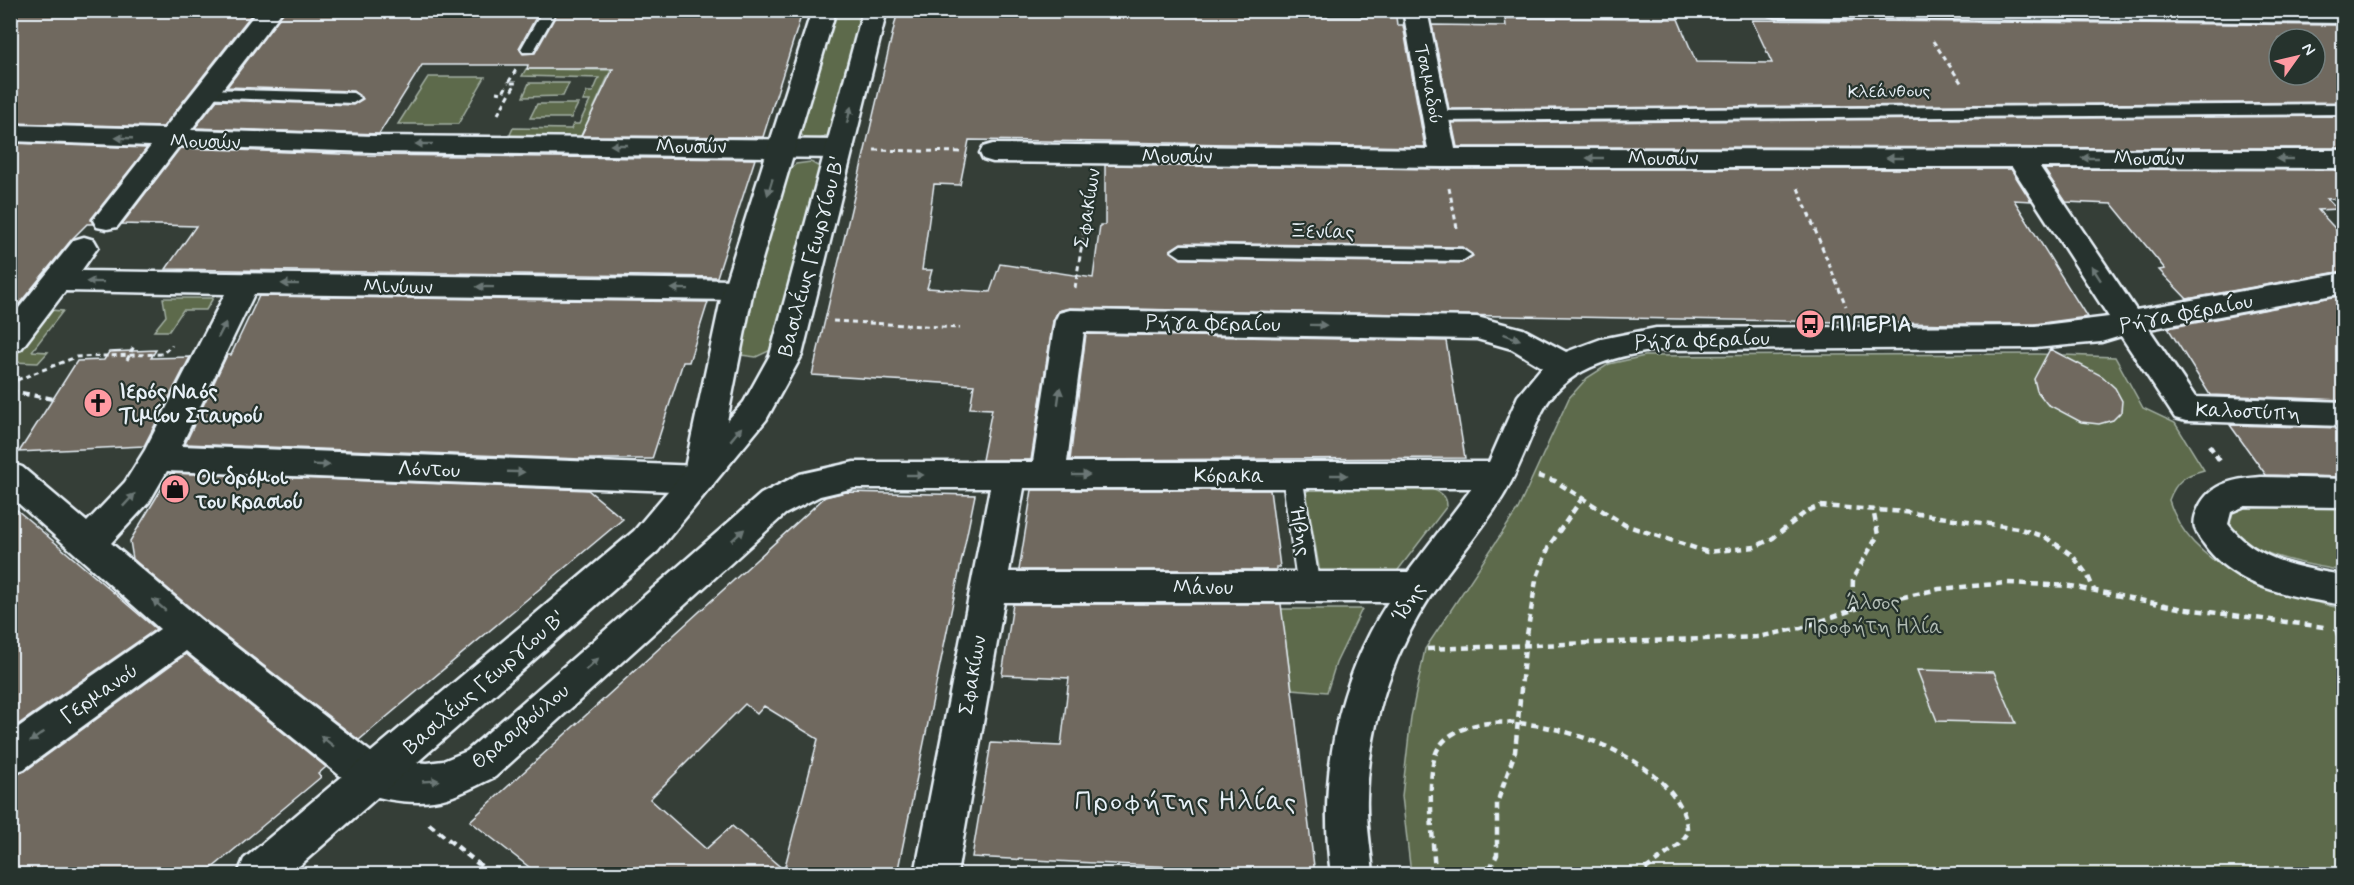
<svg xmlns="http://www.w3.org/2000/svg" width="2354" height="885" viewBox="0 0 2354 885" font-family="Mynerve,sans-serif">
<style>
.green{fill:#5d6b4c;stroke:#a2aea2;stroke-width:1.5}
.building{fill:#70695f;stroke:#e8f1f8;stroke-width:1.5;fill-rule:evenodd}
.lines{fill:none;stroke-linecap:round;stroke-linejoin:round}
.lane-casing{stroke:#e8f1f8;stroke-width:4}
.street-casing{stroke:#e8f1f8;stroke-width:5}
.secondary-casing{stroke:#e8f1f8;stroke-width:5}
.path-far1{stroke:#e8f1f8;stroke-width:3;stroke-dasharray:5 4;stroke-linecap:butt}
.path{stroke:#e8f1f8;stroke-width:4.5;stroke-dasharray:7 5;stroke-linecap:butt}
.lane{fill:#26332d;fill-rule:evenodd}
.street{fill:#26332d;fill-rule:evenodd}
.secondary{fill:#26332d;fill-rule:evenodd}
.oneway{fill:#6a7674}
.labels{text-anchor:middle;stroke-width:4.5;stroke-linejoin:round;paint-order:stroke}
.far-street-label{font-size:18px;fill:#e8f1f8;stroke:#26332d}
.street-label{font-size:21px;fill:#e8f1f8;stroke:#26332d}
.poi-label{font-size:21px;font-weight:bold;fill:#e8f1f8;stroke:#26332d;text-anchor:start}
.park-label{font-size:21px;fill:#b0bbb3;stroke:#26332d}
.near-neighbourhood-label{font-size:27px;letter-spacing:1.5px;fill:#e8f1f8;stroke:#26332d}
</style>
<rect width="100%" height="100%" fill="#353e37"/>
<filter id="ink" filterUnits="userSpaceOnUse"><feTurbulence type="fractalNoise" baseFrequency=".0167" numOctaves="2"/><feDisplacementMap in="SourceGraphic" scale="12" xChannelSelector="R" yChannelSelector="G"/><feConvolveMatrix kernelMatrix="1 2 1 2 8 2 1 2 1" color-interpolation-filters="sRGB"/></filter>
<g filter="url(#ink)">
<path class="green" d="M 841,11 L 863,13 L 830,135 L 817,140 L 804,138 L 799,131 L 833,16 Z
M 526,69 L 611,70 L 580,138 L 509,137 L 513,128 L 571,129 L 573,124 L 579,124 L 590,101 L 583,101 L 587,92 L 593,92 L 599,78 L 522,76 Z
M 428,77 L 485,77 L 458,124 L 398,124 Z
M 529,83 L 569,83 L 563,96 L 523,97 Z
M 537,104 L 578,104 L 571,118 L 530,118 Z
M 811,162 L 821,168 L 771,350 L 756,357 L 741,355 L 735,345 L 786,172 L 796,164 Z
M 163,298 L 213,298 L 206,310 L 183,310 L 169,331 L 154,331 L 166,316 Z
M 49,310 L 63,311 L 32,351 L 48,352 L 38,363 L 11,362 Z
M 2038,354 L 2115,357 L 2143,408 L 2175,423 L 2204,470 C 2185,475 2176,481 2169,500 C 2191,573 2278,593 2343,609 L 2343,874 L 1411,874 L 1402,796 L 1411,717 L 1425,649 L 1518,509 L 1569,398 L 1587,378 L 1609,364 L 1645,356 Z
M 1312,488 L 1428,488 C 1438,491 1447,494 1447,506 L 1395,574 L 1320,573 L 1306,492 Z
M 2343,505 L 2343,571 C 2303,563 2248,558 2225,519 L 2233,506 Z
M 1281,609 L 1362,609 L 1336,663 L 1327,692 L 1292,689 Z"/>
<path class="building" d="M 10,10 L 255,10 L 163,127 L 10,123 Z
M 285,10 L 540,10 L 519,48 L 523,54 L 535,53 L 559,10 L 803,10 L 763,137 L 581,136 L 613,69 L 527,69 L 528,65 L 422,65 L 379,134 L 195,128 L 217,100 L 353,105 L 363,99 L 353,91 L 227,87 Z
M 898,10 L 1312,13 L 1312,17 L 1396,17 L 1397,25 L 1403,25 L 1425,147 L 969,140 L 960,185 L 934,184 L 922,270 L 932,270 L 927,288 L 990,292 L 1000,264 L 1093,278 L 1100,225 L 1105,225 L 1105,165 L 1443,169 L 2011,169 L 2031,201 L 2014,200 L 2087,317 L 2035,324 L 1953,324 L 1069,308 L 1058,311 L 1053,321 L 1031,460 L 982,460 L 992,409 L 970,408 L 974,385 L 812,375 ZM 1181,243 L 1462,247 L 1473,256 L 1462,263 L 1181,259 L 1170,250 Z
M 1505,18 L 1678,19 L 1696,62 L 1772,63 L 1752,20 L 2343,25 L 2343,102 L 1449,109 L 1432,25 L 1506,26 ZM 2279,39 L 2315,39 L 2315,75 L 2279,75 Z
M 2343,116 L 2343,148 L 1457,147 L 1452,123 Z
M 10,143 L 147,148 L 91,219 L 93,224 L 87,224 L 72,239 L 10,315 Z
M 180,148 L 366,155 L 755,159 L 717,277 L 166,269 L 196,226 L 122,224 Z
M 2044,169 L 2343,170 L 2343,198 L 2327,199 L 2337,209 L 2318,210 L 2343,237 L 2343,271 L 2187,299 L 2159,270 L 2165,269 L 2112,204 L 2066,202 Z
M 2343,295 L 2343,400 L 2210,395 L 2168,328 Z
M 259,296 L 708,302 L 689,362 L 683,362 L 652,459 L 581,459 L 185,444 L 227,355 L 231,355 Z
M 1086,334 L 1446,341 L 1465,458 L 1070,460 Z
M 2050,349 L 2102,376 L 2115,388 L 2122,401 L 2121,412 L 2113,420 L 2099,424 L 2081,422 L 2047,404 L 2037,391 L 2034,379 Z
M 156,350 L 151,358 L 190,357 L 144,446 L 19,452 L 77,361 L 104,360 L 109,352 Z
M 2230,425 L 2343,428 L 2343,477 L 2266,475 Z
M 171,473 L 588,490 L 623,519 L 359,740 L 201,617 L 133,559 L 130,541 Z
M 1032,490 L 1270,490 L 1280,567 L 1276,567 L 1276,570 L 1019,570 Z
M 846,492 L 975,495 L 897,874 L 538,874 L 470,821 L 825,497 ZM 745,704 L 757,714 L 764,706 L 818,739 L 784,870 L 732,826 L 706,849 L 650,799 Z
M 10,504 L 156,629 L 10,730 Z
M 1013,604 L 1281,604 L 1315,874 L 972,857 L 991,743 L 1061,746 L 1069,678 L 1002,675 Z
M 186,654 L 326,767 L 318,774 L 321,777 L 205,874 L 10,874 L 10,776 L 25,771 Z
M 1917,670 L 1994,672 L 2016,723 L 1937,721 Z"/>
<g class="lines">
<g class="lane-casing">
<path id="lane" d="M 543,10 L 557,10 L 533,52 L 523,52 L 521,49 Z
M 205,89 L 353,93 L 361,98 L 353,103 L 200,97 L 197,94 L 200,91 Z
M 2344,104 L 2344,114 L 1435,121 L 1427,116 L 1435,111 Z
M 1181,245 L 1462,249 L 1471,255 L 1462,261 L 1181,257 L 1172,251 Z
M 1292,467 L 1299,469 L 1302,475 L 1320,588 L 1317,594 L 1309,597 L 1301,594 L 1298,588 L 1282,475 L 1285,469 Z"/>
</g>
<g class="street-casing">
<path id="street" d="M 258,10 L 283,10 L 191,130 L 373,136 L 840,140 L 850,143 L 853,149 L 850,155 L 840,158 L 373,152 L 179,146 L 117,227 L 107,229 L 97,227 L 93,220 L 151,146 L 10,141 L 10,125 L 164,129 Z
M 1403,10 L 1427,10 L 1455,149 L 2344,150 L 2344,168 L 2040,167 L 2136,310 L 2344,273 L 2344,293 L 2149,329 L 2195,397 L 2344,402 L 2344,426 L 2186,421 L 2175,418 L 2121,336 L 2101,342 L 2035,348 L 1656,350 C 1612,357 1563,369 1542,412 C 1528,441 1519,471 1502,498 C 1480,533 1453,563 1430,597 C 1391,657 1369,726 1367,798 C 1366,824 1371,849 1373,874 L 1331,874 C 1318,782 1336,682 1388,602 L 1004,602 L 957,874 L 915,874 L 990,488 L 854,488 L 820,496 L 785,514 L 495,777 C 479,784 464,793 447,798 C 423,806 383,801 359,791 L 186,651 L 24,769 L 10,774 L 10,733 L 160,629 L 10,496 L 10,463 L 22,467 L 87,522 L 125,482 L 145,450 L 225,294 L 65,291 L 21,349 L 10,352 L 10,319 L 74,240 L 84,237 L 94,240 L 98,247 L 81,271 L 738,280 L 749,283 L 753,290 L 749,297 L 738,300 L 254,294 L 181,446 L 699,466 L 711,470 L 716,479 L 711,488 L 699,492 L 167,471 L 149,502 L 111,543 L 200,619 L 381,760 L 427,763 L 443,761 L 467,751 L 761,494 L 800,474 L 854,462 L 1033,462 L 1055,321 L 1059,313 L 1070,310 L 1477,317 L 1523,329 L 1566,352 L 1601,339 L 1656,328 L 2035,326 L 2109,317 L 2012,167 L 1443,167 L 993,162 L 983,159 L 980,153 L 983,147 L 993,144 L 1428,149 ZM 1084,332 L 1477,339 L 1512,349 L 1542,367 L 1518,396 L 1489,462 L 1067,462 ZM 1024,488 L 1472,488 L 1408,572 L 1009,572 Z
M 1765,10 L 2344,10 L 2344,23 L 1777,17 L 1769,15 Z
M 2261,477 L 2344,479 L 2344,507 L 2245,506 L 2231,512 L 2228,524 C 2256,561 2300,568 2344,575 L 2344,605 C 2294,597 2234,588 2204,544 C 2194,531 2191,523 2199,507 C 2211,482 2236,479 2261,477 Z"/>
</g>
<g class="secondary-casing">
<path id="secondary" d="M 812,10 L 836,10 L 753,290 L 727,421 L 744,402 L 770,355 L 863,10 L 887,10 L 802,355 L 766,420 L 658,551 L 290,874 L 238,874 L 244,859 L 634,531 L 684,472 L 723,290 Z"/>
</g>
<path class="path-far1" d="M 1933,41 L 1962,84
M 496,92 L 503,93 L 508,83
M 498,114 L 516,83 L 508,83 L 516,70
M 874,150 L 962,152
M 1449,188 L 1457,228
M 1798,188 L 1846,306
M 1075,288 L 1091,186
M 833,321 L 960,328
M 127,360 L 134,346
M 17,380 L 76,357 L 162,354 L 172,345"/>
<path class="path" d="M 10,383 L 20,379
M 10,391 L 53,399
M 2209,445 L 2220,461
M 1538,476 L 1555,481 L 1625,525 L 1707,552 L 1755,547 L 1773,538 L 1807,511 L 1821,506 L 1904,512 L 2018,528 L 2045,537 L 2072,555 L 2088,576 L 2094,590
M 1852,611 L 1853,578 L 1878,535 L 1873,509
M 2336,629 L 2344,653
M 1427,649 L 1758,637 L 1801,628 L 1864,606 L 1939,589 L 2007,583 L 2071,586 L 2179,608 L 2324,627
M 429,824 L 491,874
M 1435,874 C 1434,846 1424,769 1439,747 C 1481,684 1692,753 1687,834 L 1680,844 L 1639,874
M 1478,874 L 1491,866 L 1497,855 L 1497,803 L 1515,752 L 1525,647 L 1536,580 L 1549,546 L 1583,497"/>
<use href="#lane" class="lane"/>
<use href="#street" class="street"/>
<use href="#secondary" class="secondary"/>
</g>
<defs><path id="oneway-solid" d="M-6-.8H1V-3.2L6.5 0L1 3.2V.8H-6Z" transform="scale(1.5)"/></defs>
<g class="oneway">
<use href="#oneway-solid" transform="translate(849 115) rotate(-76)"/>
<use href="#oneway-solid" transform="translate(124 138) rotate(-178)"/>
<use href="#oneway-solid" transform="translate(424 144) rotate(180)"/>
<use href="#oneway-solid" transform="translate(619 145) rotate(-180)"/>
<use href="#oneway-solid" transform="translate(1595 158) rotate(-180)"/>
<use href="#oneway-solid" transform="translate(1895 158) rotate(180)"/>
<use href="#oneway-solid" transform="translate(2090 158) rotate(-180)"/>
<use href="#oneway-solid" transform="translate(2285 159) rotate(-180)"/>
<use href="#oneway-solid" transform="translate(770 187) rotate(107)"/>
<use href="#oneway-solid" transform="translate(2096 273) rotate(-123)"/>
<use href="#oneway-solid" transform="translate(95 282) rotate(-179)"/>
<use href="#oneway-solid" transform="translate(290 284) rotate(-179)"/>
<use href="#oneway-solid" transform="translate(485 287) rotate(-179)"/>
<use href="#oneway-solid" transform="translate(680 289) rotate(-179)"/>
<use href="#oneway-solid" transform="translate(1318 325) rotate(1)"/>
<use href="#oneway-solid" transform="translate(222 330) rotate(-63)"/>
<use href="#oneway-solid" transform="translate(1512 337) rotate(20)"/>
<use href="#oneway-solid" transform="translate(1059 396) rotate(-82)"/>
<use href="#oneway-solid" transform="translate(736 434) rotate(-50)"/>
<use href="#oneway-solid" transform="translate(321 465) rotate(2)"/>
<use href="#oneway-solid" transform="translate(516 472) rotate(2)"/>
<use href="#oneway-solid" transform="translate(915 475)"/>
<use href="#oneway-solid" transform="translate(1081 475)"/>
<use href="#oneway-solid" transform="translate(1339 475)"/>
<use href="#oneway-solid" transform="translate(129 500) rotate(-47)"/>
<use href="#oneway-solid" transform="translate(738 535) rotate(-42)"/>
<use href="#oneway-solid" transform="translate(159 605) rotate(-139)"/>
<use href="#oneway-solid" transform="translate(592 664) rotate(-42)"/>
<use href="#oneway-solid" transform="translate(37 737) rotate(145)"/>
<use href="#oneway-solid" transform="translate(327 741) rotate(-141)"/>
<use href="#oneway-solid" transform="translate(431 781) rotate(-3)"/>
</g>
</g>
<defs>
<g id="bus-disc" transform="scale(1.5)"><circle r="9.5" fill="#ff9aa2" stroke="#26332d"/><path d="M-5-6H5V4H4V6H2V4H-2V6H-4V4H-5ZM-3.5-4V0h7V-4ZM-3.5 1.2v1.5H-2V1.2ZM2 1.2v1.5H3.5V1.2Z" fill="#111"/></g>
<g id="church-disc" transform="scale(1.5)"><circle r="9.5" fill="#ff9aa2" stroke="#26332d"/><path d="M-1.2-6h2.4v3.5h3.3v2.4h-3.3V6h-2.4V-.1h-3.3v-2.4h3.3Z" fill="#111"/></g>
<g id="shop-disc" transform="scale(1.5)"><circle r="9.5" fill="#ff9aa2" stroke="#26332d"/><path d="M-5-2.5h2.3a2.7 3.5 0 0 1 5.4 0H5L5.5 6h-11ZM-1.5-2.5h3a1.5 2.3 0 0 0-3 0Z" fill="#111"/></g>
</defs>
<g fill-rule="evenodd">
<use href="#bus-disc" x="1810" y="324"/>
<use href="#church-disc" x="98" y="403"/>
<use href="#shop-disc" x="175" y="489"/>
</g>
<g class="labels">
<g class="far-street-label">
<text transform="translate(1429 84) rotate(79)" y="6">Τσαμαδού</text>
<text transform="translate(1889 91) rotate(-1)" y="6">Κλεάνθους</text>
</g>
<g class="street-label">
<text transform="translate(205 141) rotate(1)" y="7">Μουσών</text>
<text x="691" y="153">Μουσών</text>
<text x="1177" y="163">Μουσών</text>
<text x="1663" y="165">Μουσών</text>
<text x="2149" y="165">Μουσών</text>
<text transform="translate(1087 208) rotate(-81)" y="7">Σφακίων</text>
<text transform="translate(1322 231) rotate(1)" y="7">Ξενίας</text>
<text transform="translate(811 256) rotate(-75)" y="7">Βασιλέως Γεωργίου Β'</text>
<text transform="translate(398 286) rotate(1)" y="7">Μινύων</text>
<text transform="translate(2186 313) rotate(-11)" y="7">Ρήγα Φεραίου</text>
<text transform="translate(1213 323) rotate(1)" y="7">Ρήγα Φεραίου</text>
<text transform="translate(1702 340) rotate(-2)" y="7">Ρήγα Φεραίου</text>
<text transform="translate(2248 411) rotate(2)" y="7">Καλοστύπη</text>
<text transform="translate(429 469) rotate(2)" y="7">Λόντου</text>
<text x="1229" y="482">Κόρακα</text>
<text transform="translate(1301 531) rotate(81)" y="7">Ήβης</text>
<text x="1203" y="594">Μάνου</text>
<text transform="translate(1408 602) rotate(-56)" y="7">Ίδης</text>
<text transform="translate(972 675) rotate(-80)" y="7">Σφακίων</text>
<text transform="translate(484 682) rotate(-41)" y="7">Βασιλέως Γεωργίου Β'</text>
<text transform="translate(99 693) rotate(-35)" y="7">Γερμανού</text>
<text transform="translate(520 726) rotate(-40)" y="7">Θρασυβούλου</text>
</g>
<g class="poi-label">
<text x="1831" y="331">ΠΙΠΕΡΙΑ</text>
<text x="119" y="398">Ιερός Ναός<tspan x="119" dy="24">Τιμίου Σταυρού</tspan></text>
<text x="196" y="484">Οι δρόμοι<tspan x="196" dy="24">του κρασιού</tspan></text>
</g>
<g class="park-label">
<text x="1873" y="609">Άλσος<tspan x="1873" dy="24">Προφήτη Ηλία</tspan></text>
</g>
<g class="near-neighbourhood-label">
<text x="1186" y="810">Προφήτης Ηλίας</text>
</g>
</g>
<rect width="2354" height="885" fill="none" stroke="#26332d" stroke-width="36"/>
<rect x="18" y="18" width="2318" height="849" fill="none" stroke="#e8f1f8" stroke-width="2" filter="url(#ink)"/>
<g transform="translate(2297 57) rotate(56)"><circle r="28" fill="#26332d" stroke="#747f7e" stroke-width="1.5"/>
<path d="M0-4.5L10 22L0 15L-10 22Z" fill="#ff9aa2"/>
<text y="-9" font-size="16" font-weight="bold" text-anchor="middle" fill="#e8f1f8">N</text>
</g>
</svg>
